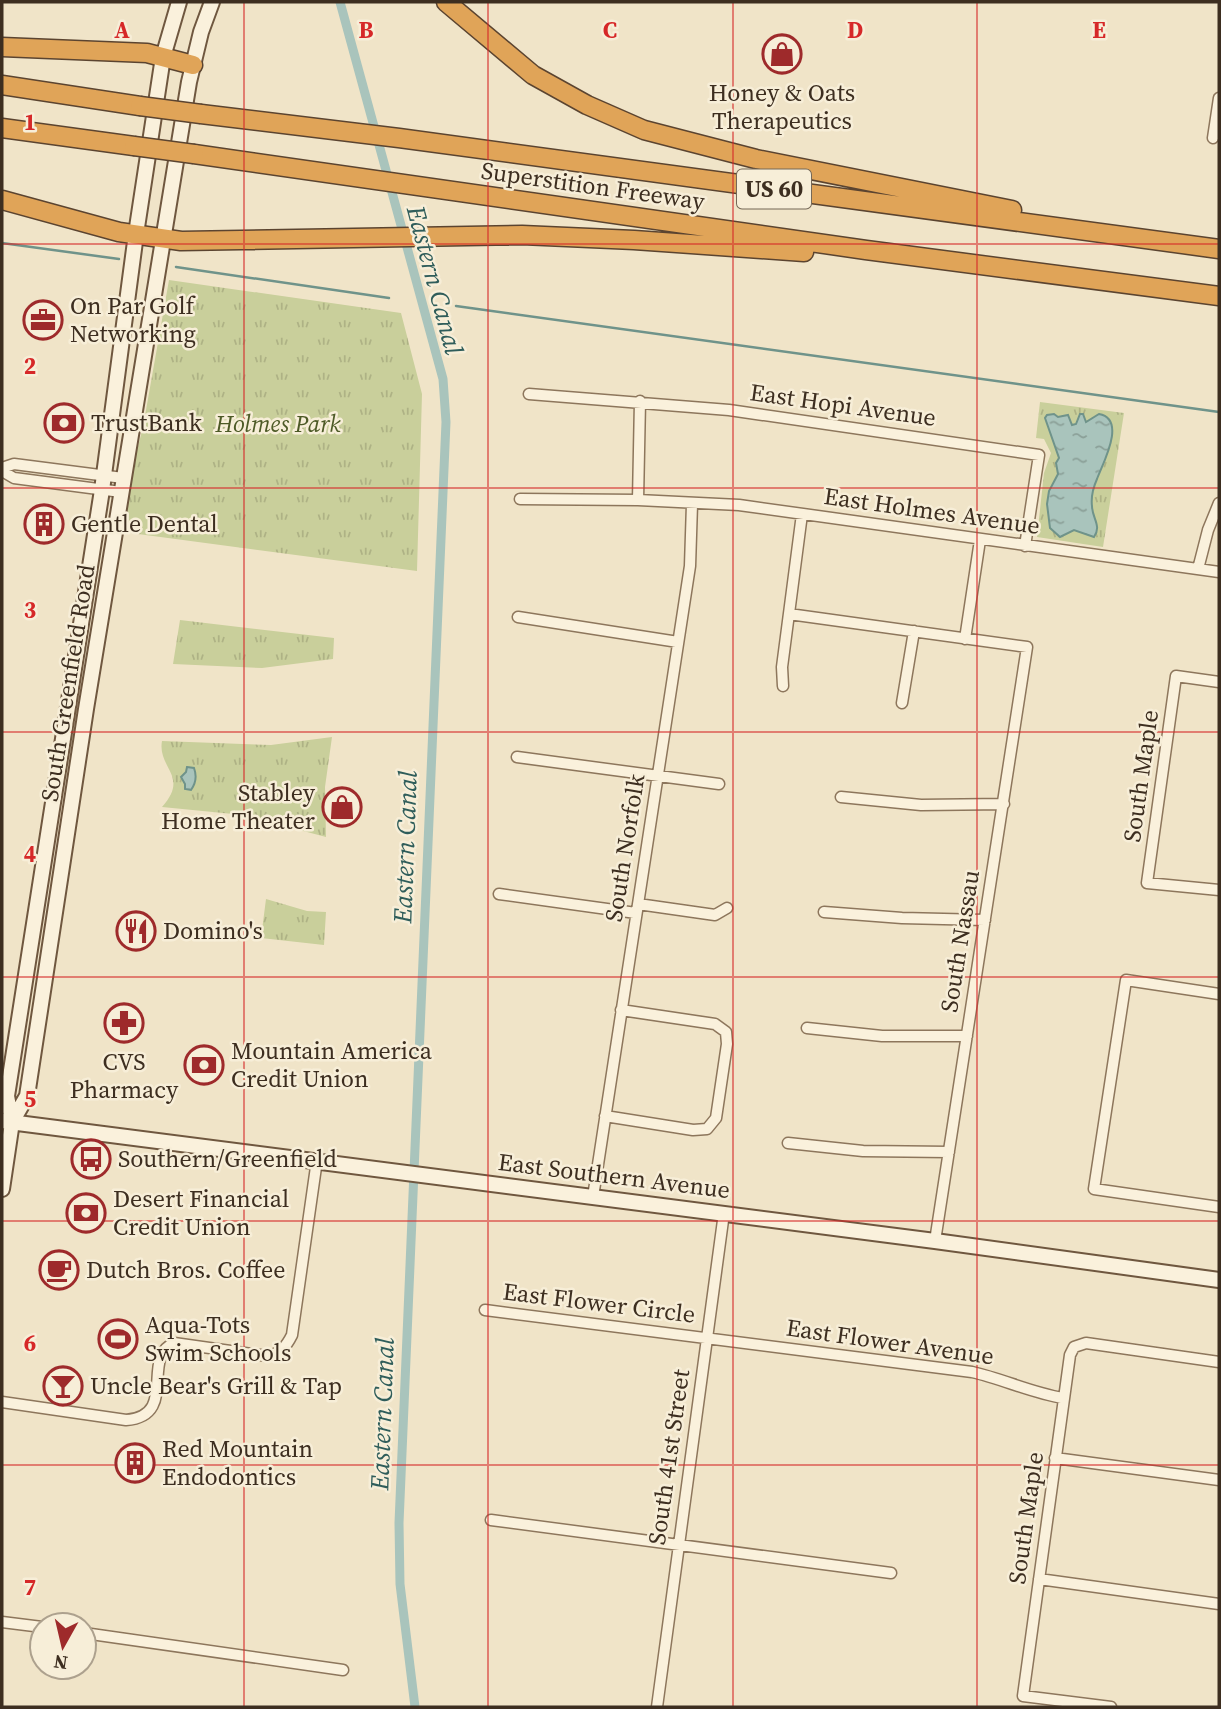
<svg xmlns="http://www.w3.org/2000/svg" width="1221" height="1709" viewBox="0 0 1221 1709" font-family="'Source Serif 4',serif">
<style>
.park{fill:url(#park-tufts)}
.water{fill:url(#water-ripples);stroke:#6f938a;stroke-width:2}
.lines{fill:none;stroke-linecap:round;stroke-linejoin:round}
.stream{stroke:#6f938a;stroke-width:2.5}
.canal{stroke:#a9c4bc;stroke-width:9}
.minor-casing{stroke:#8d765c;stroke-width:13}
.secondary-casing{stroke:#6f573f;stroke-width:18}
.motorway-casing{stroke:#5b4430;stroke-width:21}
.minor{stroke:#faf1dc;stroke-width:10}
.secondary{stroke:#faf1dc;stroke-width:14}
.motorway{stroke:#e0a458;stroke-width:18}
.motorway-bridge-casing{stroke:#5b4430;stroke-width:21;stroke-linecap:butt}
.motorway-bridge{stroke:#e0a458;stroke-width:18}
.grid{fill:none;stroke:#d62828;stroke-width:2;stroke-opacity:0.55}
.labels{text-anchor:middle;stroke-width:5;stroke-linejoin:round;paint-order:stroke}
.shield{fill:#f7eed8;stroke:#756857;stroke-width:2}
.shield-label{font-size:23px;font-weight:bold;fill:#3d2e20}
.poi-label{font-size:24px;fill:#3d2e20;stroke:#f7eed8;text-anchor:start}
.street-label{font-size:24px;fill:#3d2e20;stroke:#f7eed8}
.park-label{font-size:24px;font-style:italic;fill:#4d5a26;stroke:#f7eed8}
.water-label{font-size:26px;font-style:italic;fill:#2f5d5a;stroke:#f7eed8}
.grid-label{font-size:23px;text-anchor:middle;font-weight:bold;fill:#d62828;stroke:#f7eed8;stroke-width:5;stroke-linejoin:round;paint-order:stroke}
</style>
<defs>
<pattern id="park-tufts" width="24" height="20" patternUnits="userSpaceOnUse" patternTransform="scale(1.75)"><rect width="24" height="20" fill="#c9cf9b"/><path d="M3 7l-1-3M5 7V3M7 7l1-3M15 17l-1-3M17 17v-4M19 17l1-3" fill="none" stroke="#aeb285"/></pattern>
<pattern id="water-ripples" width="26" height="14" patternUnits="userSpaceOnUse" patternTransform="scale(1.75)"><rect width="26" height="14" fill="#a9c4bc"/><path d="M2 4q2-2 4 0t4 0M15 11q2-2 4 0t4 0" fill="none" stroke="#8ba098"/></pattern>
</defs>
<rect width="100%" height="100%" fill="#f0e4c8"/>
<path class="park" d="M 169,280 L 401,313 L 422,394 L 417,571 L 123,532 L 133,466 L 143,427 Z
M 1040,402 L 1124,413 L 1103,547 L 1037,537 L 1044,473 L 1051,453 L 1044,439 L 1036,438 Z
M 180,620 L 334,638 L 333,659 L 262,668 L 173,664 Z
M 332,737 L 325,787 L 326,837 L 243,815 L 162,807 C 190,776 157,768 162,741 L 271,745 Z
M 266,899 L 307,911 L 326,912 L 324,945 L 261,938 Z"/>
<path class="water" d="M 1054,414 L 1058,417 L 1068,415 L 1072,425 L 1076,424 L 1080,414 L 1083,414 L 1086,422 L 1099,414 C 1127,419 1103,463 1097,479 C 1093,488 1091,498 1092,506 C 1092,518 1102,526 1094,537 L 1074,530 L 1060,537 L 1050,528 L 1047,504 L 1049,491 L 1058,474 L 1056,463 L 1059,458 L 1045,418 L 1047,415 Z
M 187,767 L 194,768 C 197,776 196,783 191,790 L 185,789 L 185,784 L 181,777 L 186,772 Z"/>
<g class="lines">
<path class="stream" d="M 2,243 L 119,259
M 176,267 L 389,298
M 456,306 L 1219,412"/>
<path class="canal" d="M 340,2 L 443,379 L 446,422 L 399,1523 L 400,1584 L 415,1707"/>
<g class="minor-casing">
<path id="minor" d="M 1213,138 L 1219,98
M 529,394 L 729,410 L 1039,455 L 1025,546
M 2,468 L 14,464 L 123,478
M 2,471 L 14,478 L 121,492
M 520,499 L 638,500 L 739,505 L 1219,572
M 638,500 L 640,401
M 1198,569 L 1208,530 L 1219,503
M 789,614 L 1027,647 L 935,1241
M 518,617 L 678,642
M 965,639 L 980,540
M 1219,682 L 1176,676 L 1147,883 L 1219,890
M 783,686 L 782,667 L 802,514
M 902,703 L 914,631
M 517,757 L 719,784
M 841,797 L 921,805 L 1004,804
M 499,894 L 636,913
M 638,904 L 715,915 L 727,908
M 824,912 L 902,918 L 985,920
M 1219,994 L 1126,980 L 1094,1189 L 1219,1207
M 807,1028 L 882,1036 L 967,1036
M 605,1116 L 693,1130 L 707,1129 L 716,1118 L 727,1044 L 726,1032 L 715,1024 L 621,1010
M 788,1143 L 863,1151 L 949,1152
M 593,1197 L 690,566 L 692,504
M 485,1310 L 972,1372 C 1003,1379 1032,1393 1063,1398
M 2,1402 L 126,1420 C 179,1416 140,1357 174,1343 L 267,1356 C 280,1354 286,1347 292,1335 L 317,1160
M 1055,1458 L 1219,1480
M 491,1520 L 891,1573
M 1039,1579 L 1219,1604
M 2,1622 L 42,1627
M 84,1633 L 343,1670
M 657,1707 L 724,1213
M 1111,1707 L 1023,1696 L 1070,1355 L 1074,1347 L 1086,1343 L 1219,1362"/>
</g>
<g class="secondary-casing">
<path id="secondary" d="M 2,1121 L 935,1241 L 1219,1280
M 12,1122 L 7,1096 L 102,490 L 136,234 L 163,57 L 179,2
M 2,1189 L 12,1122 L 27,1096 L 86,709 L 189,82 L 201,32 L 212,2"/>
</g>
<g class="motorway-casing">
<path id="motorway" d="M 446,2 L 533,75 L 587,105 L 644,130 L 756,159 L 1012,210
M 2,47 L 147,53 L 193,65
M 2,85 L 140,106
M 201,114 L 399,138 L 1219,249
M 2,128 L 134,146
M 194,154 L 866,250 L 1219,296
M 2,200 L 119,232 L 181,241 L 522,235 L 634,240 L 804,252"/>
</g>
<use href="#minor" class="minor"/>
<use href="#secondary" class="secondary"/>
<use href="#motorway" class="motorway"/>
<g class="motorway-bridge-casing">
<path id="motorway-bridge" d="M 140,106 L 201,114
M 134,146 L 194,154"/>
</g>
<use href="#motorway-bridge" class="motorway-bridge"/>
</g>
<path class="grid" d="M 244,2 L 244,1707M 488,2 L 488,1707M 733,2 L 733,1707M 977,2 L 977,1707M 2,244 L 1219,244M 2,488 L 1219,488M 2,732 L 1219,732M 2,977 L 1219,977M 2,1221 L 1219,1221M 2,1465 L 1219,1465"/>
<defs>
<g id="shop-ring" transform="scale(2.0125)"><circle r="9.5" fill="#f7eed8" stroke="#9e2a2b" stroke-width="1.5"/><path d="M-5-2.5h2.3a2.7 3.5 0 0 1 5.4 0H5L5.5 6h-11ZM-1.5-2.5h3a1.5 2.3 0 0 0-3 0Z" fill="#9e2a2b"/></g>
<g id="office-ring" transform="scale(2.0125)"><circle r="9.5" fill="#f7eed8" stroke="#9e2a2b" stroke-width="1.5"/><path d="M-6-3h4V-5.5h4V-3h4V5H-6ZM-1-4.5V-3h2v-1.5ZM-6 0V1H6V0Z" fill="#9e2a2b"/></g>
<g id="bank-ring" transform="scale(2.0125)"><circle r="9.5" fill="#f7eed8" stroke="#9e2a2b" stroke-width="1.5"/><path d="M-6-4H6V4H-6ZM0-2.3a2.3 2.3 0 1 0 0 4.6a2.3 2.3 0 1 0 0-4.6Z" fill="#9e2a2b"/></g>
<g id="building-ring" transform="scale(2.0125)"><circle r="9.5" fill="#f7eed8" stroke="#9e2a2b" stroke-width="1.5"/><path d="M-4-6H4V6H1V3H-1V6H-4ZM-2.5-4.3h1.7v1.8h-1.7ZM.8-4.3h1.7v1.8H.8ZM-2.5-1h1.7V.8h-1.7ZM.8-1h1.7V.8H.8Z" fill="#9e2a2b"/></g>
<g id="restaurant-ring" transform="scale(2.0125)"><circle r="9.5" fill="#f7eed8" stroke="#9e2a2b" stroke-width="1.5"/><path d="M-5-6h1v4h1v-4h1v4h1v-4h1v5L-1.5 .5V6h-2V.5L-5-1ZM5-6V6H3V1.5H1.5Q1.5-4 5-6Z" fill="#9e2a2b"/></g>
<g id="pharmacy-ring" transform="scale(2.0125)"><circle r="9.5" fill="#f7eed8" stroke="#9e2a2b" stroke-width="1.5"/><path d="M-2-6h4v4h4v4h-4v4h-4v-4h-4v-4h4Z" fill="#9e2a2b"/></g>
<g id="bus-ring" transform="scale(2.0125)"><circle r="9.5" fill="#f7eed8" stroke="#9e2a2b" stroke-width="1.5"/><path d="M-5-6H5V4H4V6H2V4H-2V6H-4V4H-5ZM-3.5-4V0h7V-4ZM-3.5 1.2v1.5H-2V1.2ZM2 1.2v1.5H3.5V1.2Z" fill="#9e2a2b"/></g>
<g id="cafe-ring" transform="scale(2.0125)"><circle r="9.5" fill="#f7eed8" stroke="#9e2a2b" stroke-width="1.5"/><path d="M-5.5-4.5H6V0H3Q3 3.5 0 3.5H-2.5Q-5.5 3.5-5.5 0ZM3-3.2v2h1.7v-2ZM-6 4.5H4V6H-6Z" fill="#9e2a2b"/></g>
<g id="stadium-ring" transform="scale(2.0125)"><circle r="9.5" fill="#f7eed8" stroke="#9e2a2b" stroke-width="1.5"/><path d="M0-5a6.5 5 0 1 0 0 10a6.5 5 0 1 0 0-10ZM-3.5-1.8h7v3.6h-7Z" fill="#9e2a2b"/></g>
<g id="bar-ring" transform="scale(2.0125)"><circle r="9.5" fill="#f7eed8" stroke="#9e2a2b" stroke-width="1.5"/><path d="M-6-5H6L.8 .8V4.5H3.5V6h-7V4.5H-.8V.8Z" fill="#9e2a2b"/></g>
</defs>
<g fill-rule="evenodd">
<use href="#shop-ring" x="782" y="54"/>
<use href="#office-ring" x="43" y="320"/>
<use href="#bank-ring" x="64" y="423"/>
<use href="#building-ring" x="44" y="524"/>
<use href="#shop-ring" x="342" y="807"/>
<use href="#restaurant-ring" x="136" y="931"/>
<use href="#pharmacy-ring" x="124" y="1023"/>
<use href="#bank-ring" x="204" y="1065"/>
<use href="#bus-ring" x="91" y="1159"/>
<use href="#bank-ring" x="86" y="1213"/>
<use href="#cafe-ring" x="59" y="1270"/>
<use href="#stadium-ring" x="118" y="1339"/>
<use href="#bar-ring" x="63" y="1386"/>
<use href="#building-ring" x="135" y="1463"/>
</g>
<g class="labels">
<rect class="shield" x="737" y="169.5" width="74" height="39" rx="5"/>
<g class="shield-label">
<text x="774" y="197">US 60</text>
</g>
<g class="poi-label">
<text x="782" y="101" text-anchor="middle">Honey &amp; Oats<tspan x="782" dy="28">Therapeutics</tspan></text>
<text x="70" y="314">On Par Golf<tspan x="70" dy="28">Networking</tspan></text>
<text x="91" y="431">TrustBank</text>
<text x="71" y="532">Gentle Dental</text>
<text x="315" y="801" text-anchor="end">Stabley<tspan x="315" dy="28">Home Theater</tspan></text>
<text x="163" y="939">Domino's</text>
<text x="231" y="1059">Mountain America<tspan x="231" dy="28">Credit Union</tspan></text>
<text x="124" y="1070" text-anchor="middle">CVS<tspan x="124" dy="28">Pharmacy</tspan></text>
<text x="118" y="1167">Southern/Greenfield</text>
<text x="113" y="1207">Desert Financial<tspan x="113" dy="28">Credit Union</tspan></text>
<text x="86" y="1278">Dutch Bros. Coffee</text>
<text x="145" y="1333">Aqua-Tots<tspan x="145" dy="28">Swim Schools</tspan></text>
<text x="90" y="1394">Uncle Bear's Grill &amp; Tap</text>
<text x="162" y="1457">Red Mountain<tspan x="162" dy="28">Endodontics</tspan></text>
</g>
<g class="street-label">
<text transform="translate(593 186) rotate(8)" y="8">Superstition Freeway</text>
<text transform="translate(843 405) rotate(8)" y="8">East Hopi Avenue</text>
<text transform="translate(932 511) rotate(8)" y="8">East Holmes Avenue</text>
<text transform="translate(68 683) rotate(-81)" y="8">South Greenfield Road</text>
<text transform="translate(1141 776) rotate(-82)" y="8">South Maple</text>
<text transform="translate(625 848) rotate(-81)" y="8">South Norfolk</text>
<text transform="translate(960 941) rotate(-81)" y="8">South Nassau</text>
<text transform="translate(614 1176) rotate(7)" y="8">East Southern Avenue</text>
<text transform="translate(599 1303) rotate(7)" y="8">East Flower Circle</text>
<text transform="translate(890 1342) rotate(8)" y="8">East Flower Avenue</text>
<text transform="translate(669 1457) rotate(-82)" y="8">South 41st Street</text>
<text transform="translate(1026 1518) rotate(-82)" y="8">South Maple</text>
</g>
<g class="park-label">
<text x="278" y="432">Holmes Park</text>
</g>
<g class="water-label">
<text transform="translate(435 280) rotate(75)" y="9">Eastern Canal</text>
<text transform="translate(405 847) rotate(-88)" y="9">Eastern Canal</text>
<text transform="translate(382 1414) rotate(-88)" y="9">Eastern Canal</text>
</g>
</g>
<g class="grid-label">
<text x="122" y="38">A</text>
<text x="366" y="38">B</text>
<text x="610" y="38">C</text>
<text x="855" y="38">D</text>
<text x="1099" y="38">E</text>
<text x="30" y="130">1</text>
<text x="30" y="374">2</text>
<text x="30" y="618">3</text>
<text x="30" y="862">4</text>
<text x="30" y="1107">5</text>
<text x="30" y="1351">6</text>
<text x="30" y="1595">7</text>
</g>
<rect width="1221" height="1709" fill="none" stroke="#3d2e20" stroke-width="7"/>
<g transform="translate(63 1646) rotate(188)"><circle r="33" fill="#f7eed8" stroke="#ada18e" stroke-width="2"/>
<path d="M0-5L12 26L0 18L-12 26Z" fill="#9e2a2b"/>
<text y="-10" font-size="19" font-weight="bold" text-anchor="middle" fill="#3d2e20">N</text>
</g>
</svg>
